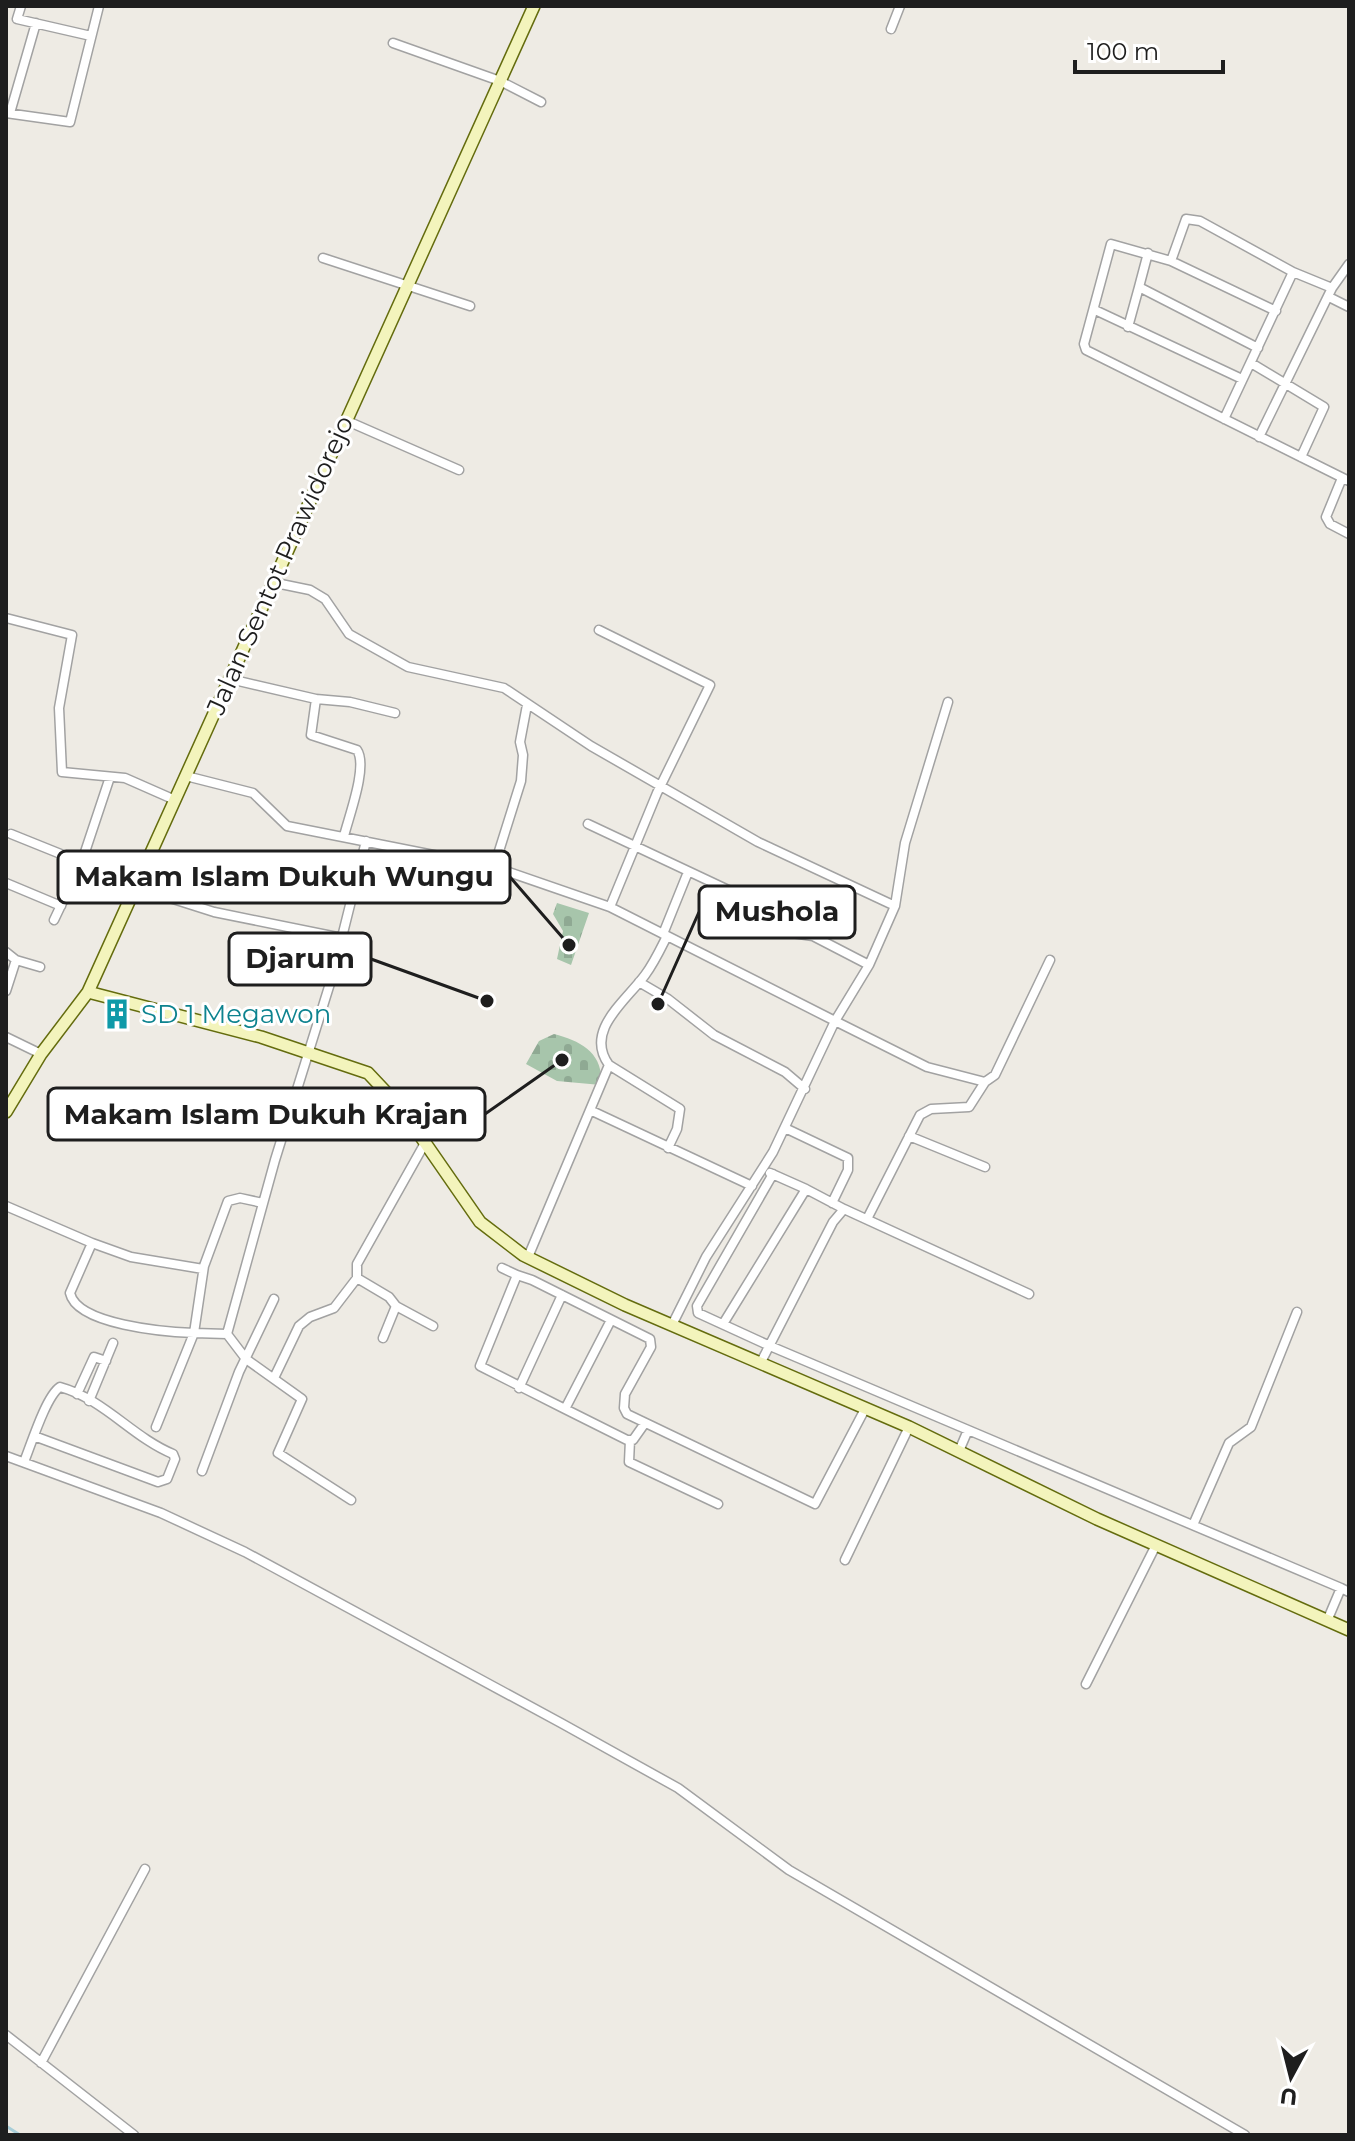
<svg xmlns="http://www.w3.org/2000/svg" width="1355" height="2141" viewBox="0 0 1355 2141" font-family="Montserrat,sans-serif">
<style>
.cemetery{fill:url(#cemetery-stones)}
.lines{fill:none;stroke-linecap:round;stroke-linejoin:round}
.stream{stroke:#a8ced8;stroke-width:3}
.street-casing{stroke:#a2a2a2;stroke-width:11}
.secondary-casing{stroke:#646c0e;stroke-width:14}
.street{stroke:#fff;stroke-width:8}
.secondary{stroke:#f3f4bc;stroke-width:11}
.labels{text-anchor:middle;stroke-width:6;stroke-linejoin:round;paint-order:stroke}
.street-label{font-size:26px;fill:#1e1e1e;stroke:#fff}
.culture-label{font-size:26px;fill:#0d838f;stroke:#fff;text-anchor:start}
.leader{fill:none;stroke:#1e1e1e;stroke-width:3}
.callout-dot{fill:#1e1e1e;stroke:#fff;stroke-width:3}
.callout{fill:#fff;stroke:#1e1e1e;stroke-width:3}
.callout-label{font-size:28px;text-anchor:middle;font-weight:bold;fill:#1e1e1e}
</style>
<defs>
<pattern id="cemetery-stones" width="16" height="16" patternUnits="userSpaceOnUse" patternTransform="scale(2)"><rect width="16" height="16" fill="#a7c5ab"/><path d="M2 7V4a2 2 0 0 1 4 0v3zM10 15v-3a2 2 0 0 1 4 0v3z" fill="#8fa993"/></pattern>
</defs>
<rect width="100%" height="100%" fill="#eeebe4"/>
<path class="cemetery" d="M 557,903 L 589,913 L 571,965 L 557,959 L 563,931 L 553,914 Z
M 554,1034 C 581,1041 604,1053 601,1085 L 557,1081 L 526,1064 L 539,1041 Z"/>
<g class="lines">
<path class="stream" d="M 6,2126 L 20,2135"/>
<g class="street-casing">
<path id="street" d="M 21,6 L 17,19 L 91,36
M 891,29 L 900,6
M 393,43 L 500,81 L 541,102
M 6,113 L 70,122 L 99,6
M 10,113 L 36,23
M 1148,253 L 1139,287 L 1258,348
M 323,258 L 470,306
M 1171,261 L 1111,244 L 1084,344 L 1086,350 L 1349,481
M 1332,288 L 1349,264
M 1329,297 L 1349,307
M 1095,310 L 1242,379
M 1128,327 L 1139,287
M 1251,363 L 1324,407 L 1301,457
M 1224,419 L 1293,272 L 1200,221 L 1186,219 L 1171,261 L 1276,311
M 345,420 L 459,470
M 1259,437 L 1332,288 L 1293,272
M 1342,478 L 1326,517 L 1330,524 L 1349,534
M 271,582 L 310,590 L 325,599 L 349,634 L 408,667 L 504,688 L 591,746 L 758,842 L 895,906
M 6,618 L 72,635 L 59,708 L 62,772 L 125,778 L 175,800
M 599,630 L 710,685 L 657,793 L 610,907
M 230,679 L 316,699 L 311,735 L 357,750 C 368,766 349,816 344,836
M 316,699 L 350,702 L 395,713
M 186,776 L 253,793 L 287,826 L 494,867 L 610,907 L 835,1021 L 869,965 L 895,906 L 905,843 L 948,702
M 588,824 L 756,903 L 760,908 L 757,923 L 785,932 L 813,936 L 869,965
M 11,834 L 170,898 L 214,912 L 342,938
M 494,867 L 521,781 L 523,755 L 520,742 L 527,705
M 6,883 L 61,906
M 54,920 L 82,861 L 110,777
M 663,934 L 688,872
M 6,952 L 16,960 L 6,991
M 16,960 L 40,967
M 639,982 L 668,999 L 714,1035 L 785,1072 L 805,1089
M 6,1037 L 41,1054
M 609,1065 L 680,1109 L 677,1129 L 668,1148
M 592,1111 L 752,1186
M 785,1128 L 848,1158 L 848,1170 L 832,1203
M 909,1136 L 985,1167
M 770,1173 L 806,1189
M 773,1174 L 697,1306 L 698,1313 L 770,1346 L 1341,1588
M 6,1206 L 92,1243 L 70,1293 C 77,1325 166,1332 194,1333 L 156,1427
M 867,1219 L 920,1115 L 931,1109 L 969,1107 L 985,1082
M 92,1243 L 131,1257 L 203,1269
M 528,1257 L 609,1065 C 584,1031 625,1002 645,975 C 654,963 660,950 667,936
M 502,1268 L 517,1275
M 396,1306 L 433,1326
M 611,1320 L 565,1409 L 480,1366 L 517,1275 L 532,1280 L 650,1339 L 651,1347 L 625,1394 L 624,1408 L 627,1414 L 815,1504 L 865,1409
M 723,1324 L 806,1189 L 844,1209
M 672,1325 L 706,1257 L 773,1152 L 835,1021 L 927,1067 L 985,1082 L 995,1075 L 1050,960
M 227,1334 L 194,1333 L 204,1266 L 228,1201 L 240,1198 L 263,1203
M 383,1338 L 396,1306 L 389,1297 L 357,1278 L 357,1264 L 425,1143
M 761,1362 L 833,1222 L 844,1209 L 1029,1294
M 274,1378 L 299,1326 L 310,1317 L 334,1308 L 357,1278
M 519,1388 L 562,1295
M 77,1394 L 94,1357 L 106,1361
M 89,1401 L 113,1343
M 565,1409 L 627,1440 L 633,1440 L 645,1423
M 630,1440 L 629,1462 L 718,1504
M 959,1451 L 968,1430
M 6,1456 L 161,1513 L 245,1552 L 561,1723 L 678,1788 L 789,1870 L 1245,2135
M 24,1462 C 31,1445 46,1396 60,1387 C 104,1399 132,1437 173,1454 L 175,1459 L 167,1479 L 158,1482 L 34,1436
M 202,1471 L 239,1372 L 274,1299
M 351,1500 L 278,1453 L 302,1399 L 246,1359 L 227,1334 L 275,1160 L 332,977 L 366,841
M 1193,1525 L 1229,1443 L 1251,1427 L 1297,1312
M 845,1560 L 909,1427
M 1327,1621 L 1341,1588 L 1349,1592
M 1086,1684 L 1156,1545
M 6,2035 L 134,2135
M 41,2063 L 145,1869"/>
</g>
<g class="secondary-casing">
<path id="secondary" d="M 88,992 L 261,1037 L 368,1073 L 401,1108 L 480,1222 L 523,1255 L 625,1305 L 909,1427 L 1097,1519 L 1349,1630
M 6,1112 L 41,1054 L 88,992 L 534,6"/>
</g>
<use href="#street" class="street"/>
<use href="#secondary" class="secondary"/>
</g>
<defs>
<g id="building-bare" transform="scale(2.4)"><path d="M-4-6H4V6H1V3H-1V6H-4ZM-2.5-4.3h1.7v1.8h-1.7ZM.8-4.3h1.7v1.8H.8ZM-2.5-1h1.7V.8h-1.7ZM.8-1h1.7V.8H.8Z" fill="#0f9aa8" stroke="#fff" stroke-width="2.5" paint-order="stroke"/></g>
</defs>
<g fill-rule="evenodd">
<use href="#building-bare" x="117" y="1014"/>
</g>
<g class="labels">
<g class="street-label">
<text transform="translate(280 565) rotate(-66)" y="9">Jalan Sentot Prawidorejo</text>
</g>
<g class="culture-label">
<text x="141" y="1023">SD 1 Megawon</text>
</g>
</g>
<path class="leader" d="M569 945L510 877M658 1004L699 912M487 1001L371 959M562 1060L485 1114"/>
<g class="callout-dot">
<circle cx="569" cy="945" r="8"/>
<circle cx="658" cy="1004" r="8"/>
<circle cx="487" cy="1001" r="8"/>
<circle cx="562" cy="1060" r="8"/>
</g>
<g class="callout">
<rect x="58" y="851" width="452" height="52" rx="8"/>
<rect x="699" y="886" width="156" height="52" rx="8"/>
<rect x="229" y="933" width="142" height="52" rx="8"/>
<rect x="48" y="1088" width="437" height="52" rx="8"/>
</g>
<g class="callout-label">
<text x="284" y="886">Makam Islam Dukuh Wungu</text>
<text x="777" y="921">Mushola</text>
<text x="300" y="968">Djarum</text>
<text x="266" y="1124">Makam Islam Dukuh Krajan</text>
</g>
<rect width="1355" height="2141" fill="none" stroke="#1e1e1e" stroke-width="16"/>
<g transform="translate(1291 2077) rotate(187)" stroke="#ffffff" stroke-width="6" paint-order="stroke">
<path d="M0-6L14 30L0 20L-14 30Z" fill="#1e1e1e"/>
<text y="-12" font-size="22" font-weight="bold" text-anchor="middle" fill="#1e1e1e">U</text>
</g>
<path d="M1075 60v12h148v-12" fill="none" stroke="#1e1e1e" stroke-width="4"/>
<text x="1087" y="60" font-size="24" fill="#1e1e1e" stroke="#ffffff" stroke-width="6" paint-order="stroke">100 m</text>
</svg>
